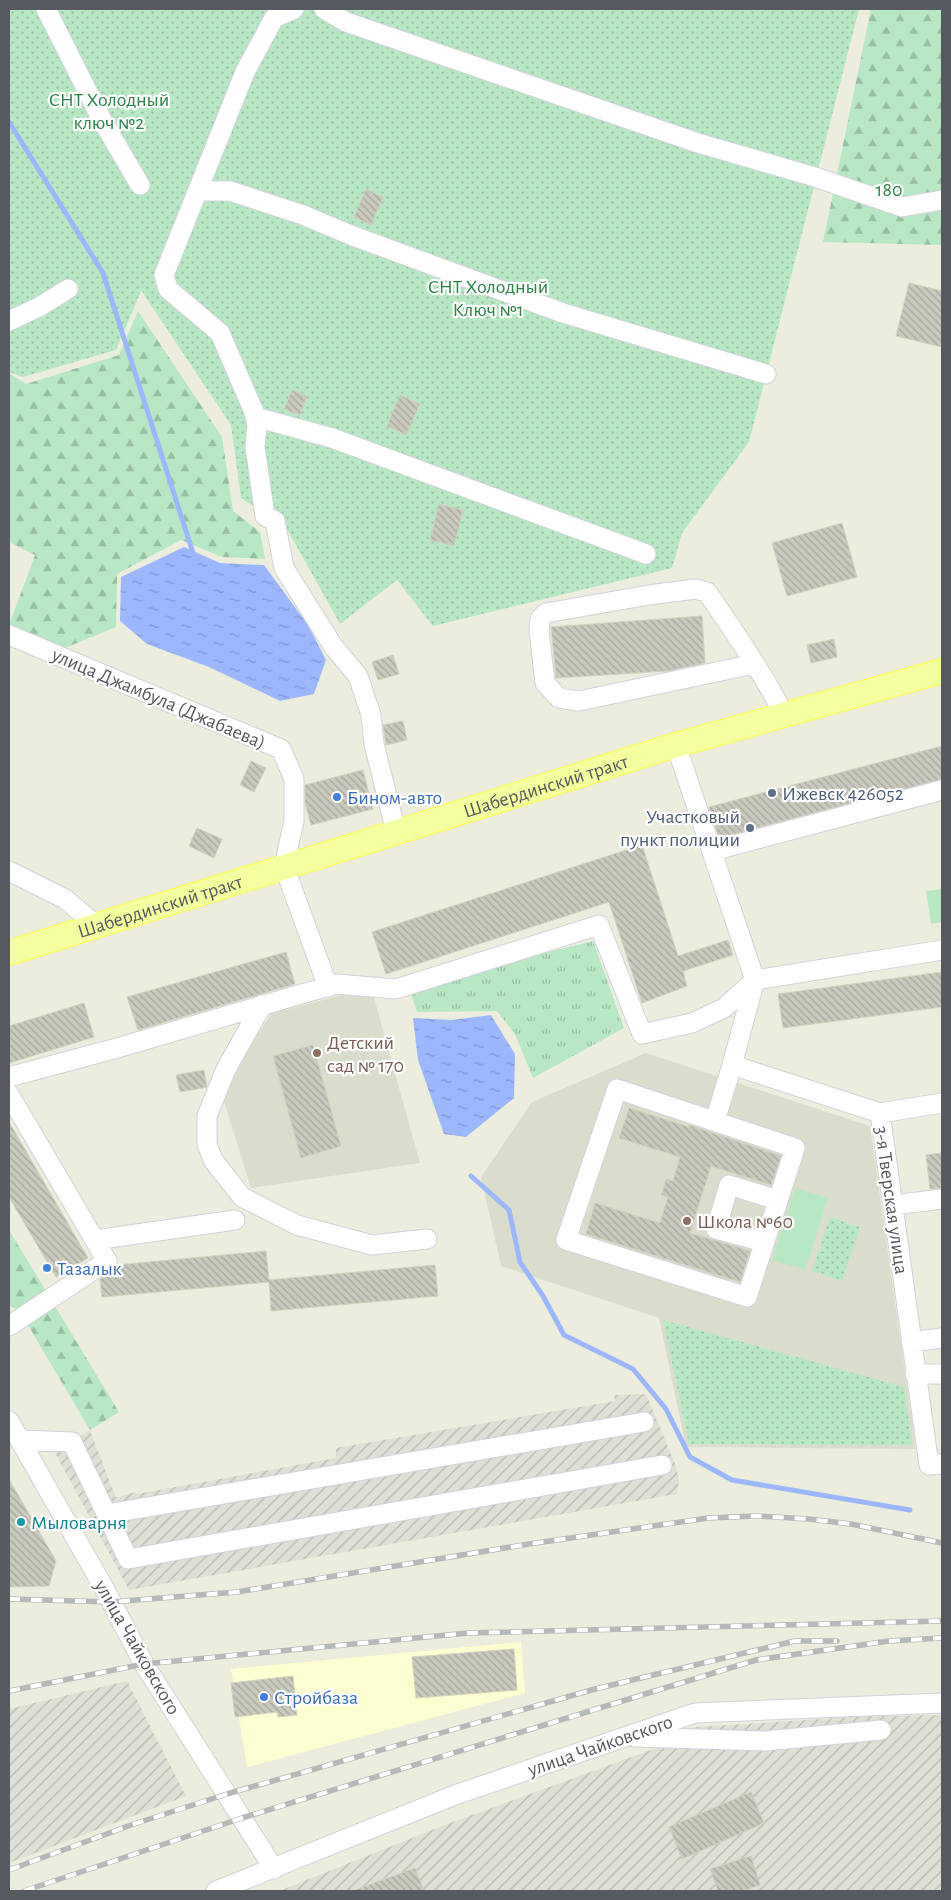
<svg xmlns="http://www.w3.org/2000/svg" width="951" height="1900" viewBox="0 0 951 1900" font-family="'Alegreya Sans',sans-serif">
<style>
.commercial{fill:#fdffd0}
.industrial{fill:url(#industrial-furrows)}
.education{fill:#dbddcc}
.grass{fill:url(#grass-tufts)}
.forest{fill:url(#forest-firs)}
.park{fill:url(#park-dots)}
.pitch{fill:#b6e8c4}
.water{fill:url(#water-ripples)}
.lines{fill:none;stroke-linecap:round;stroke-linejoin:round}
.stream{stroke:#9bb7ff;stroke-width:5}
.building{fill:url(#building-back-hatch);stroke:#d2d1bc}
.minor-casing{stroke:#d1d2da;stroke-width:21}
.major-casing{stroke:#ff4;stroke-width:26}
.minor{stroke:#fff;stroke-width:19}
.major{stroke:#f4ffa0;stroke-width:24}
.rail-casing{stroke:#b7b8b8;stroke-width:5.5}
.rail{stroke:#fff;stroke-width:4;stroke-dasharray:11;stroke-linecap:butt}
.service-dot{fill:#5c6f8a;stroke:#fff;stroke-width:2}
.shop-dot{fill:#3f7fe0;stroke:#fff;stroke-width:2}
.education-dot{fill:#8d6e63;stroke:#fff;stroke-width:2}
.culture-dot{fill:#0f9aa8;stroke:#fff;stroke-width:2}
.labels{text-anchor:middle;stroke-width:4.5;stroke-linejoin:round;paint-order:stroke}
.park-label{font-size:20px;fill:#2b8548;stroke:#fff}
.street-label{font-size:20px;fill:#575961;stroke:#fff}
.service-label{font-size:20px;fill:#4e5e75;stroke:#fff;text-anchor:start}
.shop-label{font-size:20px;fill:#366cbe;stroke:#fff;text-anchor:start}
.education-label{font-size:20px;fill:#785e54;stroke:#fff;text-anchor:start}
.culture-label{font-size:20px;fill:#0d838f;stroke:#fff;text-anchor:start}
</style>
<defs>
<pattern id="industrial-furrows" width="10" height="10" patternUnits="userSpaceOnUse" patternTransform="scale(1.25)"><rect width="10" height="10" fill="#dfdfd6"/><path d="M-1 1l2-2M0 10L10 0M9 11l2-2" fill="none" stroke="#b8b8b1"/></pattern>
<pattern id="grass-tufts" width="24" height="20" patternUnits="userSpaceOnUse" patternTransform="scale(1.25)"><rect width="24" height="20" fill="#b6e8c4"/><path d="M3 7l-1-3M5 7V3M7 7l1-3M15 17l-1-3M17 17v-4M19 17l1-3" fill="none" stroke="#97bfa3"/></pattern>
<pattern id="forest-firs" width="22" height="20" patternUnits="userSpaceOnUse" patternTransform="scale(1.25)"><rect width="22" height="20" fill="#b6e8c4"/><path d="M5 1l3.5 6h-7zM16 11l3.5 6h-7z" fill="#97bfa3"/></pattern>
<pattern id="park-dots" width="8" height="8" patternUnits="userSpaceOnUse" patternTransform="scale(1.25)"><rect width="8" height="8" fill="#b6e8c4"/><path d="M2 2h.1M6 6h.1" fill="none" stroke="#97bfa3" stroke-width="1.8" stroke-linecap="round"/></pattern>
<pattern id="water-ripples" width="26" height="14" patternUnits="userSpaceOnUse" patternTransform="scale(1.25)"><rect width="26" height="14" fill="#9bb7ff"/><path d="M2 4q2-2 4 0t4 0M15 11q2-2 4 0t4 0" fill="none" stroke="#8198d2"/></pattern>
<pattern id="building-back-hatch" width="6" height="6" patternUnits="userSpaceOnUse" patternTransform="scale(1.25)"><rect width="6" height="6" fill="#c9c9bd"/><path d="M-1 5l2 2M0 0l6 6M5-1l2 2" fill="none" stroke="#a6a69d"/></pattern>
</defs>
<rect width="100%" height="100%" fill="#eceddd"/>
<path class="commercial" d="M 521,1642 L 525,1693 L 247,1767 L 231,1669 Z"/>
<path class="industrial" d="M 646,1394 L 676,1466 L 679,1480 L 677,1494 L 129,1590 L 54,1451 L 90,1430 L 116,1498 L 135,1492 L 137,1494 L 336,1458 L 336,1448 L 615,1401 L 614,1395 Z
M 127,1681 L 186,1796 L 9,1863 L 9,1709 Z
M 942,1715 L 942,1891 L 279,1891 L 442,1826 L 659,1747 L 695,1727 L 870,1716 Z"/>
<path class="education" d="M 371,987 L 420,1163 L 251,1188 L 221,1092 L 271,1014 Z
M 646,1053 L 870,1126 L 916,1449 L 686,1447 L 659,1318 L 501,1266 L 481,1177 L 532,1102 Z"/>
<path class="grass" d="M 593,941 L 624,1028 L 533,1078 L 515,1034 L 497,1011 L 417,1012 L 409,987 Z"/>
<path class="forest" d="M 871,9 L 942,9 L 942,245 L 823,242 Z
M 138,311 L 222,437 L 233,511 L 260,532 L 265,559 L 222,557 L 181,540 L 117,574 L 116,627 L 60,650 L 9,625 L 35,555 L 9,542 L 9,373 L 26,384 L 119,355 Z
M 9,1230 L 119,1412 L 90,1430 L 19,1310 L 9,1306 Z"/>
<path class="park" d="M 9,9 L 859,9 L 749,442 L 682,533 L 672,568 L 433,626 L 397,580 L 340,624 L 287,529 L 241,498 L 231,425 L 141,290 L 204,143 L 116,350 L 23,377 L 9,372 Z
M 830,1217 L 860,1227 L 842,1281 L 812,1271 Z
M 663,1320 L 904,1387 L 912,1445 L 689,1444 Z"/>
<path class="pitch" d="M 942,889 L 942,922 L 931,924 L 926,891 Z
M 795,1188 L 828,1198 L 805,1270 L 772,1260 Z"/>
<path class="water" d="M 184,547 L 220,563 L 264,565 L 308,625 L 326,660 L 314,694 L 280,701 L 209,667 L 147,644 L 120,621 L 121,577 Z
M 491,1015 L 515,1054 L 514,1098 L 466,1137 L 444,1134 L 418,1060 L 413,1018 L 451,1020 Z"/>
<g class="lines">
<path class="stream" d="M 9,122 L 103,273 L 194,556
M 471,1176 L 509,1210 L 520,1262 L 543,1296 L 564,1335 L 633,1369 L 666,1409 L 690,1457 L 732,1480 L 910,1510"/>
</g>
<path class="building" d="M 366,189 L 383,197 L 371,225 L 354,217 Z
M 909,283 L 942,291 L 942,347 L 896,336 Z
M 292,390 L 307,396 L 300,415 L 284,409 Z
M 400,395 L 420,404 L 406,435 L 387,426 Z
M 439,504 L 463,510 L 454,546 L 430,540 Z
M 842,523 L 857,577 L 787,596 L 772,543 Z
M 702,616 L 705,663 L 668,671 L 556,678 L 551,627 Z
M 834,639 L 837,657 L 811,663 L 807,645 Z
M 393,655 L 399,674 L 378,680 L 372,662 Z
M 403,721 L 407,740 L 386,745 L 383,725 Z
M 942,746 L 942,779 L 719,838 L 709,807 Z
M 251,761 L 266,768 L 254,792 L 240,785 Z
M 363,770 L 373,809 L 311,825 L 305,803 L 305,785 Z
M 197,828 L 222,839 L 214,858 L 189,846 Z
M 642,845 L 678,956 L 728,940 L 733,955 L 683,971 L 687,986 L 642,1003 L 609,902 L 386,974 L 372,932 Z
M 286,952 L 295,984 L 138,1030 L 127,997 Z
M 942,972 L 942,1007 L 783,1028 L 778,994 Z
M 84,1003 L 94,1037 L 9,1063 L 9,1026 Z
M 313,1045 L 341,1146 L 301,1158 L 273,1056 Z
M 204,1070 L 207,1087 L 180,1092 L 176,1075 Z
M 629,1108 L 689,1127 L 689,1125 L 781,1156 L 771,1185 L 711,1166 L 690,1233 L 750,1251 L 740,1282 L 586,1234 L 595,1203 L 660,1223 L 668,1197 L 661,1195 L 664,1187 L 666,1179 L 673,1181 L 680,1157 L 619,1138 Z
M 9,1122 L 88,1258 L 56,1277 L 9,1197 Z
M 942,1153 L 942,1188 L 930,1189 L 926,1155 Z
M 266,1251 L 269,1280 L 435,1265 L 438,1296 L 271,1311 L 269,1282 L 102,1297 L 100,1279 L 117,1265 Z
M 9,1479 L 56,1561 L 49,1586 L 9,1587 Z
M 514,1649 L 517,1690 L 416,1698 L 412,1657 Z
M 293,1676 L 297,1715 L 278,1717 L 277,1712 L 235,1717 L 231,1683 Z
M 751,1792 L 764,1823 L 682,1859 L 669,1827 Z
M 751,1856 L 760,1885 L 742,1891 L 718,1891 L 710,1869 Z
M 415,1868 L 424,1891 L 355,1891 L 355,1890 Z"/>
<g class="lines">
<g class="minor-casing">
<path id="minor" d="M 46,9 L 103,122 L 140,185
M 294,9 L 274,18 L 245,72 L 164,275 L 168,289 L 220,333 L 254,412 L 257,425 L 255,447 L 265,516 L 275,521 L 284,568 L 333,646 L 358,676 L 371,715 L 374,744 L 396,832
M 324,9 L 346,22 L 698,143 L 815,177 L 902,207 L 942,200
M 199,191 L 230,191 L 303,215 L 353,236 L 563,313 L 766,374
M 9,321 L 39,307 L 68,289
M 255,417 L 332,438 L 646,554
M 9,635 L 281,749 L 294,779 L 294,821 L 284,866 L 328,987
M 754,664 L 579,701 L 559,698 L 545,683 L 539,631 L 540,619 L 546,613 L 649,595 L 695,589 L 707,592 C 734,631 762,672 784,715
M 676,745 L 755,980 L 732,1065 L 880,1113 L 929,1465 L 942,1464
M 712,851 L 942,790
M 9,871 L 65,899 L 95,924
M 262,1005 L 226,1069 L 207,1116 L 207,1144 L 213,1160 L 242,1197 L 297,1225 L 372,1245 L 427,1239
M 9,1077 L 117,1048 L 336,984 L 396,989 L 599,925 L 642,1034 L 692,1023 L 724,1008 L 755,980 L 942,950
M 617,1089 L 795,1148 L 747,1297 L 566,1240 Z
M 9,1094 L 107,1261 L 9,1326
M 880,1113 L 942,1103
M 715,1121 L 732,1065
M 893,1205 L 942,1199
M 95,1240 L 235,1220
M 764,1242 L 716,1229 L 729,1185 L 778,1200
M 911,1342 L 942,1338
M 915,1374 L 942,1374
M 9,1421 L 104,1588 L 144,1664 L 274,1869
M 21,1440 L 72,1442 L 128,1559 L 662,1465
M 107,1514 L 644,1422
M 636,1737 L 765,1741 L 881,1730
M 216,1891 L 455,1795 L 695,1713 L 942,1703"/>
</g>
<g class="major-casing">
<g id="major">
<path id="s1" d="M 9,953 L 676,745 L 942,671"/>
</g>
</g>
<use href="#minor" class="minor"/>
<use href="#major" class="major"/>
<g class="rail-casing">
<path id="rail" d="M 9,1599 L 111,1602 L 237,1592 L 529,1544 L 708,1518 L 756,1516 L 809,1519 L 851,1524 L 942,1543
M 9,1691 L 144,1664 L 468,1633 L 942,1621
M 9,1870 L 131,1825 L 227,1794 L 595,1689 L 795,1641 L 837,1641
M 24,1891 L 242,1818 L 756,1660 L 889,1641 L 942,1638"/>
</g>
<use href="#rail" class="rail"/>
</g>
<g class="service-dot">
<circle cx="772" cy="793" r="5"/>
<circle cx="750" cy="828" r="5"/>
</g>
<g class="shop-dot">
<circle cx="337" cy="797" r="5"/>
<circle cx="47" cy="1268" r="5"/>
<circle cx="264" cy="1697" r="5"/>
</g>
<g class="education-dot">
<circle cx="317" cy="1053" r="5"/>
<circle cx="687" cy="1221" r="5"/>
</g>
<circle class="culture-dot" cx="21" cy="1522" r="5"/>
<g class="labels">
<g class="park-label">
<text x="109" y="106">СНТ Холодный<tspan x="109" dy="23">ключ №2</tspan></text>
<text x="889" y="196">180</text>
<text x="488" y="293">СНТ Холодный<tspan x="488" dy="23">Ключ №1</tspan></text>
</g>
<g class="street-label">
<text transform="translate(159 698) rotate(23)" y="7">улица Джамбула (Джабаева)</text>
<text dy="7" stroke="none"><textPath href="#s1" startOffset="562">Шабердинский тракт</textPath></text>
<text dy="7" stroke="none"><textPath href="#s1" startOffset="158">Шабердинский тракт</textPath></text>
<text transform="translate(892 1200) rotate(82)" y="7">3-я Тверская улица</text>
<text transform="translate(138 1647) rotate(60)" y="7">улица Чайковского</text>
<text transform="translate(600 1745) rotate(-19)" y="7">улица Чайковского</text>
</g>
<g class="service-label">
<text x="782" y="800">Ижевск 426052</text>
<text x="740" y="823" text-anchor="end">Участковый<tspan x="740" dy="23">пункт полиции</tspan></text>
</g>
<g class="shop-label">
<text x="347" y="804">Бином-авто</text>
<text x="57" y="1275">Тазалык</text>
<text x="274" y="1704">Стройбаза</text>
</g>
<g class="education-label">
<text x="327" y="1049">Детский<tspan x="327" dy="23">сад № 170</tspan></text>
<text x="697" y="1228">Школа №60</text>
</g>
<g class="culture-label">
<text x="31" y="1529">Мыловарня</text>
</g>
</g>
<rect width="951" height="1900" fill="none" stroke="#575961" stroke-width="20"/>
</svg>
